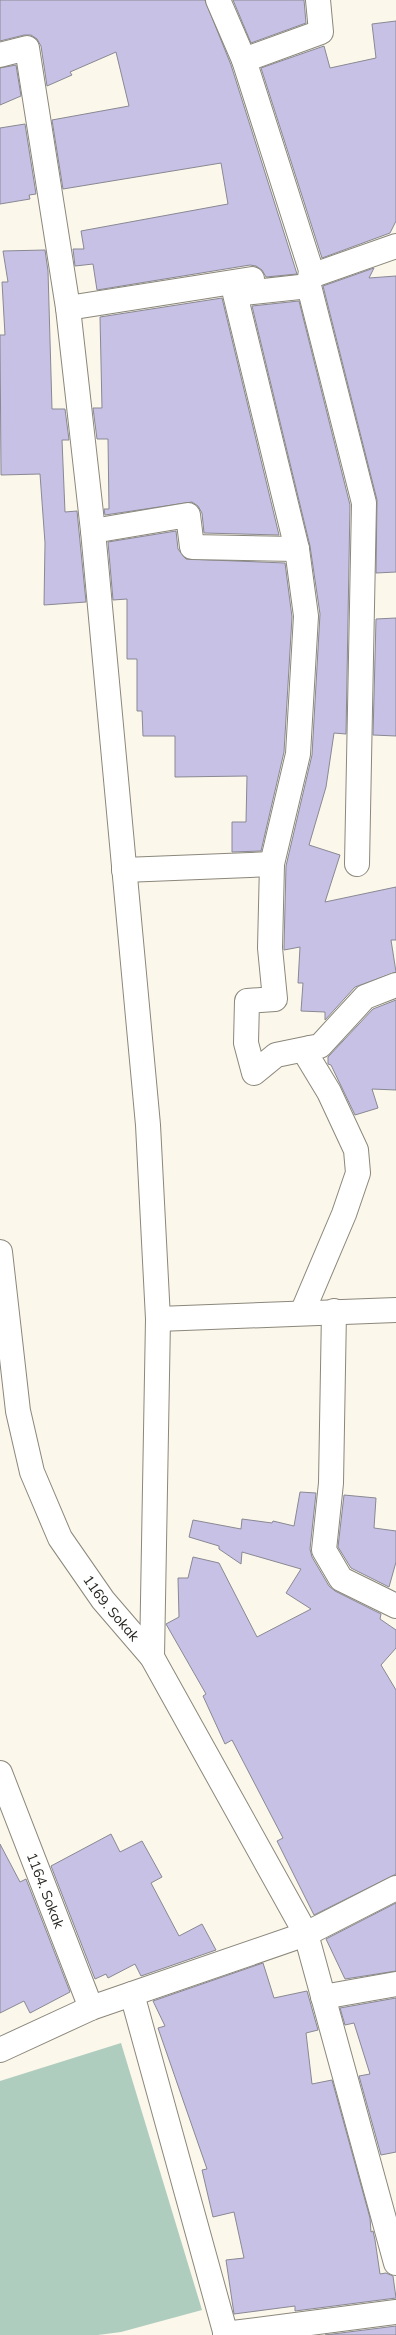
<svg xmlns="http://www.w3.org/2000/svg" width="396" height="2335" viewBox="0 0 396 2335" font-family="Mulish,sans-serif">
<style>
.green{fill:#afcdbf}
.building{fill:#c7c2e5;stroke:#898893}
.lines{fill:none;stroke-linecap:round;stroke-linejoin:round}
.minor-casing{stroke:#8b877b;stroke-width:26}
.minor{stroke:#fff;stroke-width:24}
.labels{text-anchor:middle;stroke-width:4;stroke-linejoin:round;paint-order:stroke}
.street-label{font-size:14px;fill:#272621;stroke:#fbf7ea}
</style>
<rect width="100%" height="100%" fill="#fbf7ea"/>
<path class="green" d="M 121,2043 L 202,2310 L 121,2332 L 98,2335 L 0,2335 L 0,2081 Z"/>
<path class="building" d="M 0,0 L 205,0 L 231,65 L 297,274 L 266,277 L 262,270 L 256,266 L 250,265 L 97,290 L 93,264 L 75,266 L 73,249 L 84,249 L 81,231 L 228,204 L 221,163 L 63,189 L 52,120 L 129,106 L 116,52 L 70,72 L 72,75 L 47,86 L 41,46 L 37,39 L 31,35 L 24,35 L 0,41 Z
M 233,0 L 304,0 L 306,23 L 251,43 Z
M 396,21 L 396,221 L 390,233 L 322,258 L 261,68 L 324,46 L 330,68 L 376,58 L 372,24 Z
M 16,65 L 21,96 L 0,105 L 0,68 Z
M 25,124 L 36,194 L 29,195 L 30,199 L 0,204 L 0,128 Z
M 45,250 L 48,271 L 52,409 L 65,409 L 69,440 L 62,440 L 65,512 L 77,511 L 86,602 L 44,605 L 45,543 L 40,474 L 1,475 L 0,335 L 5,335 L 2,282 L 8,282 L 3,251 Z
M 374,268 L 369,278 L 396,276 L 396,572 L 376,573 L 377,500 L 323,286 Z
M 222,298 L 279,535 L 204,533 L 202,513 L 198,506 L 192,502 L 105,515 L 104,509 L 109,509 L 108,439 L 97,439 L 93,408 L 102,408 L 100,317 Z
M 299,301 L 350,505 L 346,734 L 334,733 L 326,787 L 309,845 L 340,855 L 325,902 L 396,887 L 396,940 L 391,940 L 396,972 L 355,987 L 325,1020 L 325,1012 L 301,1011 L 303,983 L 298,983 L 300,947 L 284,950 L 284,947 L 286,866 L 312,755 L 320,614 L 310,546 L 252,306 Z
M 176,531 L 178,549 L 186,559 L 285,563 L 292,617 L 284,752 L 261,851 L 232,852 L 232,822 L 246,822 L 247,776 L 175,777 L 175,736 L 143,736 L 142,711 L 137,711 L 137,659 L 127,659 L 127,599 L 113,600 L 108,542 Z
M 396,618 L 396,736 L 373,735 L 376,619 Z
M 396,1000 L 396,1090 L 372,1089 L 378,1108 L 355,1115 L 331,1065 L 328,1064 L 328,1057 L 373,1009 Z
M 300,1492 L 316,1493 L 310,1549 L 312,1557 L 329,1586 L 335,1591 L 381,1614 L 380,1619 L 396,1630 L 396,1648 L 381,1665 L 396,1690 L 396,1874 L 314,1915 L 277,1841 L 283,1838 L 232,1740 L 225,1744 L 203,1696 L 206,1694 L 166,1624 L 179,1617 L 178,1578 L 188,1578 L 193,1557 L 219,1563 L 257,1637 L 311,1609 L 286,1593 L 301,1569 L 242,1552 L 241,1564 L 219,1549 L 219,1546 L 189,1537 L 193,1520 L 241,1529 L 242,1519 L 272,1523 L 273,1521 L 294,1526 Z
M 344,1495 L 376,1498 L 374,1528 L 396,1531 L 396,1562 L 389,1587 L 351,1568 L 338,1547 Z
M 111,1834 L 120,1852 L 142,1841 L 162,1877 L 151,1883 L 179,1936 L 202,1924 L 216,1950 L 141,1976 L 135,1964 L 108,1978 L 106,1974 L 95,1979 L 51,1866 Z
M 0,1844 L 20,1882 L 26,1879 L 70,1992 L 30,2013 L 24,2001 L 0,2013 Z
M 396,1903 L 396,1971 L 345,1979 L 326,1939 Z
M 263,1963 L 274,1998 L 307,1991 L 318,2030 L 306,2033 L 312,2084 L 332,2080 L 370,2218 L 371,2232 L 373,2231 L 375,2240 L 380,2274 L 386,2273 L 393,2276 L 396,2298 L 295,2311 L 295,2306 L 234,2314 L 226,2260 L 244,2258 L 234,2212 L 213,2217 L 202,2170 L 207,2169 L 158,2028 L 165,2026 L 153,2001 Z
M 396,1998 L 396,2152 L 381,2155 L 359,2076 L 370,2074 L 354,2023 L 345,2025 L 340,2008 Z
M 396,2326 L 396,2335 L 325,2335 Z"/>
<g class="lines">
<g class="minor-casing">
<g id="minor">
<path d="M 218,0 L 244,60 L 311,270 L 309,286 L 364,503 L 357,864"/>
<path d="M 0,55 L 27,48 L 68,308 L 93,531 L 148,1125 L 158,1319 L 152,1657"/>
<path d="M 244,60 L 321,32 L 318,0"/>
<path d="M 311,276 L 396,246"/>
<path d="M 309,286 L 235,294 L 297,549 L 306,616 L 298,754 L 272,864 L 270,948 L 275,999 L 247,1001 L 246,1043 L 254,1073 L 276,1055 L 310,1048"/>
<path d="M 68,308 L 252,279"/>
<path d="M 93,531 L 188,515 L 192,547 L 297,549"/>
<path d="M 124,870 L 272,864"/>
<path id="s1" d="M 0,1252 L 18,1411 L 32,1472 L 60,1538 L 103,1600 L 152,1657 L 306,1934 L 396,2263"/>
<path d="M 334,1311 L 331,1483 L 324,1550 L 341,1579 L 396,1606"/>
<path d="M 302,1313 L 344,1214 L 358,1173 L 356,1150 L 329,1092 L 306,1054 L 310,1048 L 320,1046 L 365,997 L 396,985"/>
<path d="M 158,1319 L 396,1310"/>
<path id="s2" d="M 0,1773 L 91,2008"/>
<path d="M 132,1994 L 226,2335"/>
<path d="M 323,1997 L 396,1984"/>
<path d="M 0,2050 L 91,2008 L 306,1934 L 396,1888"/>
<path d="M 225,2334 L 396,2312"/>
</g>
</g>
<use href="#minor" class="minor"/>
</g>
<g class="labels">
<g class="street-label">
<text dy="5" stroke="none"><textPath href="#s1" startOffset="381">1169. Sokak</textPath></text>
<text dy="5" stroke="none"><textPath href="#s2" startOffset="126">1164. Sokak</textPath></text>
</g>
</g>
</svg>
